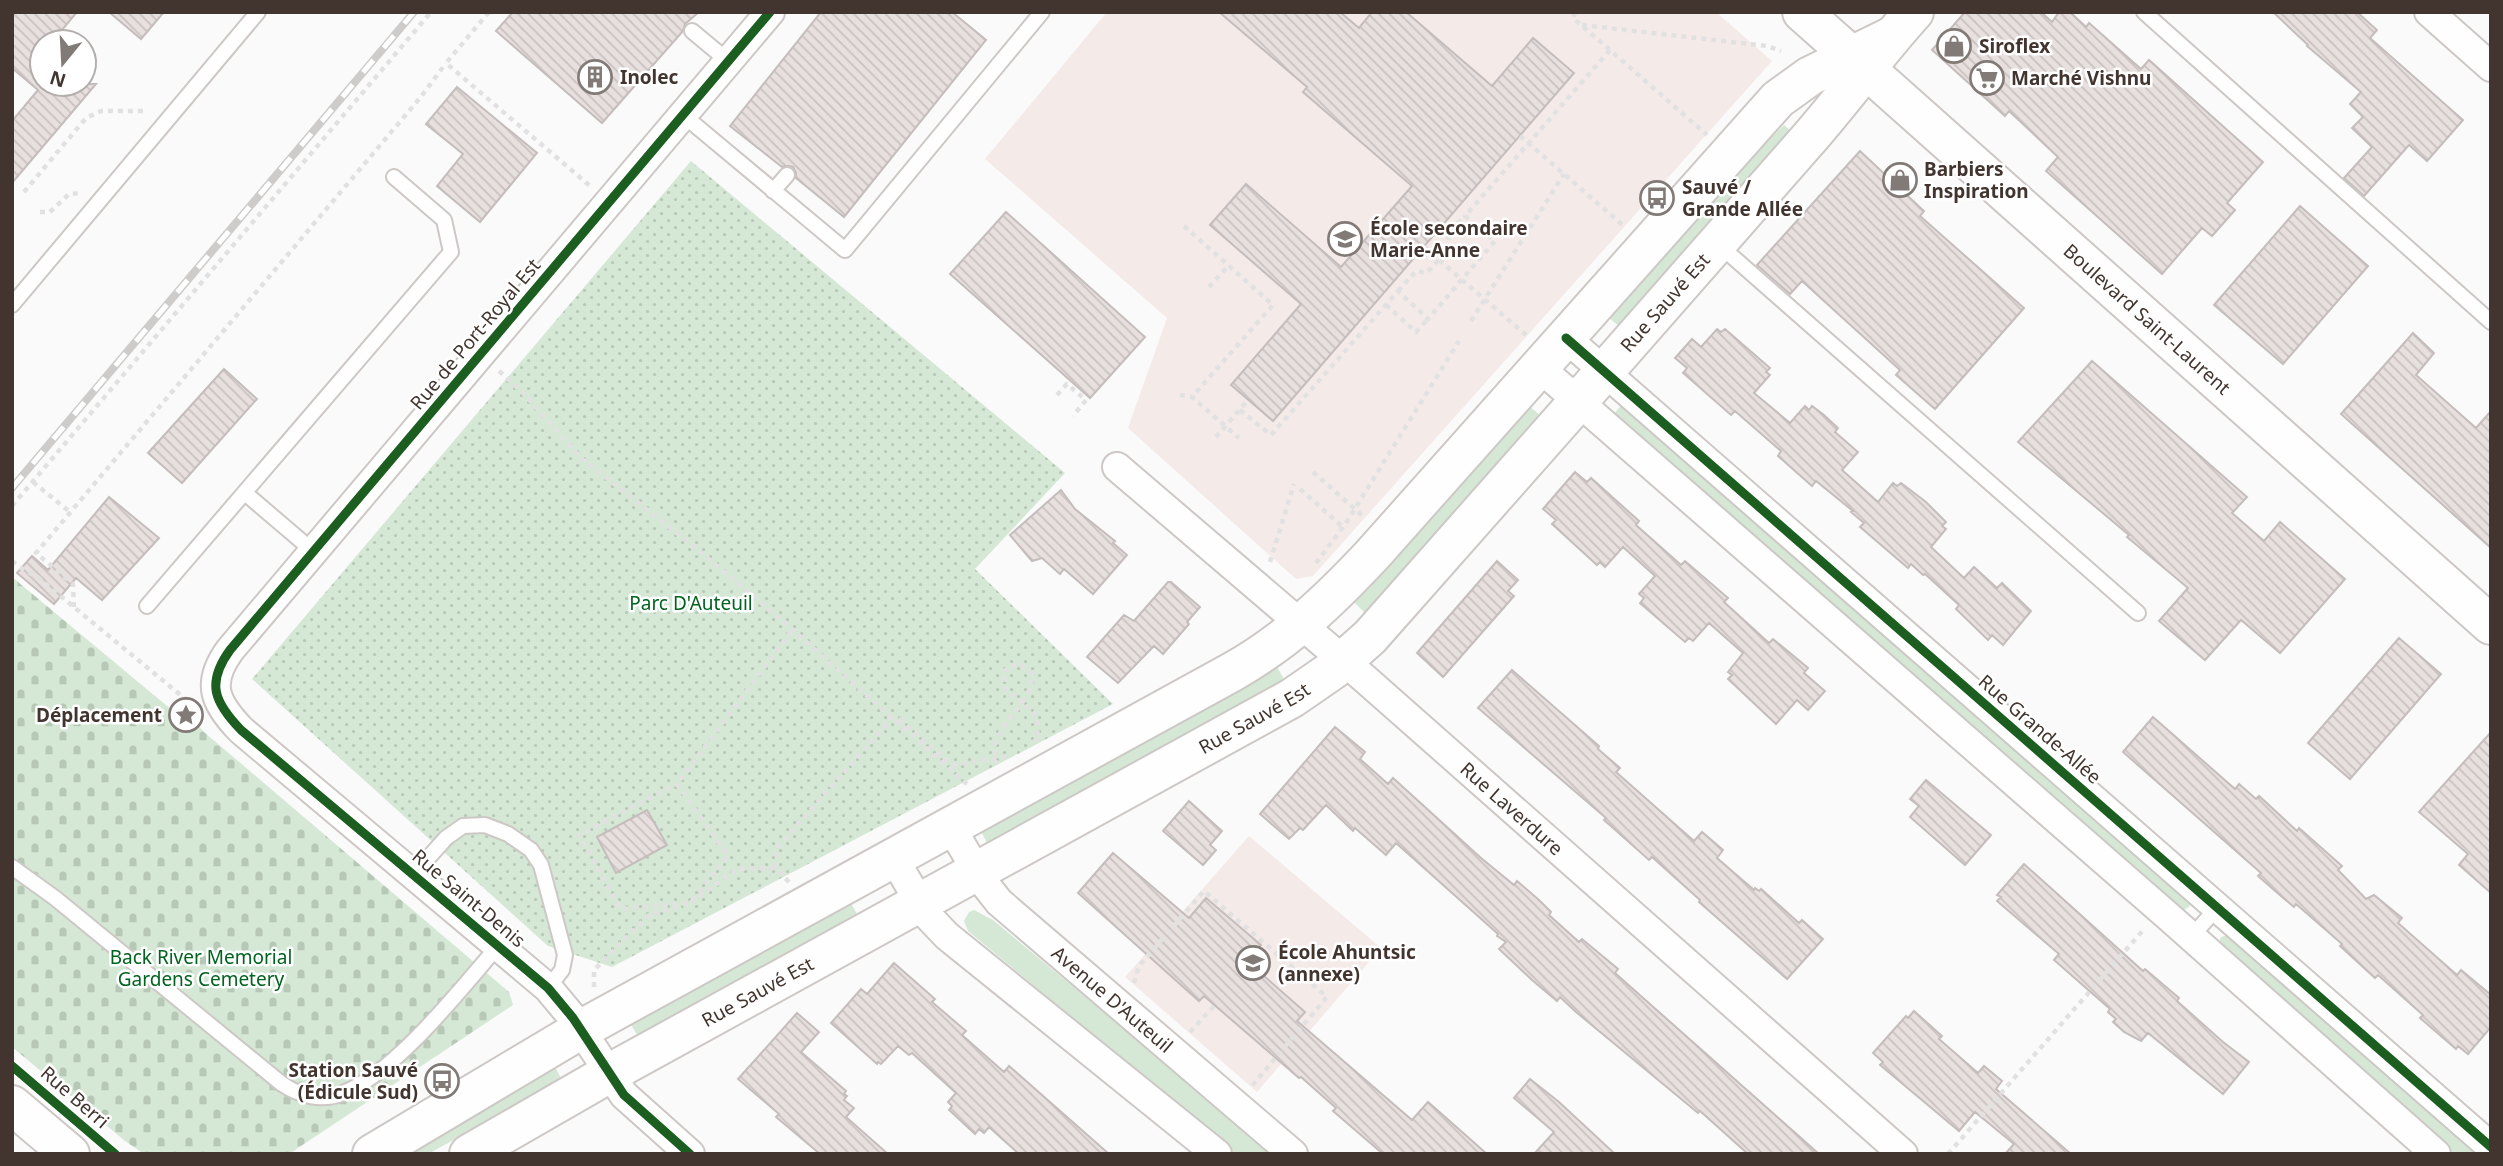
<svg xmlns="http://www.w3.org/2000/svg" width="2503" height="1166" viewBox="0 0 2503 1166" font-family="'Noto Sans',sans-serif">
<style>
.education{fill:#f4eae8}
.green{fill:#d4e8d5}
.cemetery{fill:url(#cemetery-stones)}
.park{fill:url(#park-dots)}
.building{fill:url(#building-back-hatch);stroke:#c4bdbc;stroke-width:2}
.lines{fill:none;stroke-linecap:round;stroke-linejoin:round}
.lane-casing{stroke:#cdc8c5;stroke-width:18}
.street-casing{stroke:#cdc8c5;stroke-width:32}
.secondary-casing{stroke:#cdc8c5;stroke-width:42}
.path{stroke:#e2e1e1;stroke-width:4.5;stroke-dasharray:5 5;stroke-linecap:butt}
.lane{stroke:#fefefe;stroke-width:14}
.street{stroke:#fefefe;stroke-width:28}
.secondary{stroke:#fefefe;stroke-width:38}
.rail-casing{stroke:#cdcccb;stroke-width:8}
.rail{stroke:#fff;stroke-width:5;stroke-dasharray:16;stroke-linecap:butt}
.cycleway-casing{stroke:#fff;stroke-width:13}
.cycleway{stroke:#1b5e20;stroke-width:9}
.labels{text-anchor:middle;stroke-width:5;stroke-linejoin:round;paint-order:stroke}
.poi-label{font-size:19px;font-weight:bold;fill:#42352f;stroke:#fff;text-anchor:start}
.street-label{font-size:19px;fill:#42352f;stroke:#fff}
.park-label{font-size:19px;fill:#00631e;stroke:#fff}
</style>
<defs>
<pattern id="cemetery-stones" width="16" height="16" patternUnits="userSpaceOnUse" patternTransform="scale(1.75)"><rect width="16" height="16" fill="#d4e8d5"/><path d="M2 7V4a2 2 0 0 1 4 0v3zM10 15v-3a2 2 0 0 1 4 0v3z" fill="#b7c8b7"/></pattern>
<pattern id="park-dots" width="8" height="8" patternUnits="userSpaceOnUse" patternTransform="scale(1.75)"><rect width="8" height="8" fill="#d4e8d5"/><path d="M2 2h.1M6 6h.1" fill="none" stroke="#b7c8b7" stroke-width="1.8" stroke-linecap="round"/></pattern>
<pattern id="building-back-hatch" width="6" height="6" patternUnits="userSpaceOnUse" patternTransform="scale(1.75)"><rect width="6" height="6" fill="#e8e0df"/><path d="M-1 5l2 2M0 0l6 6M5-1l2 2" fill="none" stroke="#c8c1c0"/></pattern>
</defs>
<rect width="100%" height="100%" fill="#fafafa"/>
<path class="education" d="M 1107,12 L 1716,12 L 1772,61 L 1313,576 L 1296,579 L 1128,428 L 1167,318 L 985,159 Z
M 1249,836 L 1381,948 L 1257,1092 L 1125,977 Z"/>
<path class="green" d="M 1784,125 L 1792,132 L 1620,327 L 1607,316 L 1729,179 Z
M 1624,402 L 2191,902 L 2189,907 L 2182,911 L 1613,415 Z
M 1528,405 L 1541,416 L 1367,615 L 1354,602 Z
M 1276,665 L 1285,681 L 988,845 L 980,829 Z
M 850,901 L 858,916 L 639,1038 L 630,1023 Z
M 974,910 L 993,920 L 1274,1154 L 1236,1154 L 968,931 L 964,921 L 969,912 Z
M 2230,934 L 2482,1154 L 2455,1154 L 2223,950 L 2219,942 L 2221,937 Z
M 555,1067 L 562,1080 L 428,1154 L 408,1154 Z"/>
<path class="cemetery" d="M 12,577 L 173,711 L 180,706 L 204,732 L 509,992 L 513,1005 L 289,1154 L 144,1154 L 125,1141 L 12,1047 Z"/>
<path class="park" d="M 691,161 L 1065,473 L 975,569 L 1113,704 L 612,967 L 548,946 L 252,679 Z"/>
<path class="building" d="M 12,12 L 77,12 L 52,42 L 42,42 L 42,86 L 44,84 L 96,84 L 12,183 L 12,121 L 38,90 L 12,68 Z
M 109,12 L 164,12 L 141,39 Z
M 513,12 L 699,12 L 685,24 L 683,31 L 602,123 L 496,31 Z
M 821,12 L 952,12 L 986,40 L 844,217 L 796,178 L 796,173 L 793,167 L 788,166 L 782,167 L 730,126 Z
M 1219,12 L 1340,12 L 1359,28 L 1372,12 L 1406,12 L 1492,86 L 1533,38 L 1574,73 L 1273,421 L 1231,385 L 1301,304 L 1210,225 L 1246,184 L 1341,267 L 1412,186 L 1303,92 L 1307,87 Z
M 1965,12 L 2041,12 L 2052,22 L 2059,12 L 2070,12 L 2086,27 L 2089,23 L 2141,69 L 2149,60 L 2263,162 L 2227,203 L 2235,210 L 2212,236 L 2202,228 L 2162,274 L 2046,171 L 2058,157 L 2009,111 L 2005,116 L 1932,50 Z
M 2273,12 L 2357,12 L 2377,30 L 2370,38 L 2463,120 L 2427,161 L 2409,145 L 2364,196 L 2344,178 L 2372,147 L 2352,128 L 2363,117 L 2350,104 L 2361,92 L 2307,46 L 2308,45 Z
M 457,87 L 537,153 L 480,222 L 437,186 L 463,154 L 426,124 Z
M 1860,151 L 1924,211 L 1920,216 L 2024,308 L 1935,409 L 1896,375 L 1900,370 L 1802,281 L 1790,294 L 1757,265 Z
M 2300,206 L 2368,266 L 2283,364 L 2214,305 Z
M 1006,212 L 1145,337 L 1090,398 L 950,274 Z
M 1717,329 L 1721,332 L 1725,329 L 1770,368 L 1766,372 L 1770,375 L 1754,393 L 1790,423 L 1805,406 L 1809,410 L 1812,406 L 1824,415 L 1838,428 L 1835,432 L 1858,452 L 1842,470 L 1878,502 L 1893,483 L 1897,486 L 1901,483 L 1926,502 L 1946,522 L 1942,526 L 1946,529 L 1931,547 L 1964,578 L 1974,567 L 1997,588 L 2002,583 L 2031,611 L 2003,645 L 1992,635 L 1988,640 L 1956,609 L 1959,605 L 1925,574 L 1923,575 L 1911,564 L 1908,568 L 1860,527 L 1864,523 L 1851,512 L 1853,511 L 1816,481 L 1812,486 L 1778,456 L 1781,451 L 1735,411 L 1731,415 L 1683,373 L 1687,368 L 1675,358 L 1692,339 L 1701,347 Z
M 2413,333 L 2434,353 L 2416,375 L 2476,428 L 2491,411 L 2491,548 L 2341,414 Z
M 2092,361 L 2247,497 L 2232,513 L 2264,541 L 2280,522 L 2345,579 L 2280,653 L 2241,620 L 2205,660 L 2159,621 L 2188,588 L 2127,537 L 2129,535 L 2018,442 Z
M 224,369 L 257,399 L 182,483 L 148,453 Z
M 1575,472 L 1587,482 L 1591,478 L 1639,521 L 1636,525 L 1681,565 L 1685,561 L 1728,598 L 1724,602 L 1769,643 L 1773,639 L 1808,668 L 1804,673 L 1825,691 L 1808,710 L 1797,700 L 1776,724 L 1728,679 L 1732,675 L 1728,672 L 1743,653 L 1709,623 L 1693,641 L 1689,638 L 1685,642 L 1640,603 L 1644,598 L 1639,594 L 1655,576 L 1623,547 L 1605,567 L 1600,562 L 1597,565 L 1552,524 L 1556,520 L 1543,509 Z
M 1061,490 L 1075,509 L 1115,541 L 1113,543 L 1127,555 L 1093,594 L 1064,569 L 1060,574 L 1042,558 L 1032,561 L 1010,535 Z
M 109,497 L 159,538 L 102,600 L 76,578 L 54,604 L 17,573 L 32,556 L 48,570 Z
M 1497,561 L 1518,580 L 1508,591 L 1514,596 L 1443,677 L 1417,653 Z
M 1168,582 L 1171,582 L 1200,607 L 1187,622 L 1189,624 L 1163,654 L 1154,646 L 1118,683 L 1087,657 L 1124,615 L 1134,621 Z
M 2399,638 L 2441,674 L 2350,779 L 2308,743 Z
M 1512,670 L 1599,746 L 1598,749 L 1620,768 L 1616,772 L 1694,841 L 1702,832 L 1723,850 L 1717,858 L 1754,890 L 1755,888 L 1759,891 L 1761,889 L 1799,923 L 1802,920 L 1823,939 L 1787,979 L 1699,902 L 1700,900 L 1652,857 L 1649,860 L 1604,820 L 1606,818 L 1478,708 Z
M 2153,717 L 2235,789 L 2239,784 L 2256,799 L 2259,796 L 2297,831 L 2299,828 L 2342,866 L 2338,870 L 2366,899 L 2374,895 L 2402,918 L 2398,923 L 2449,968 L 2457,975 L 2461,970 L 2491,995 L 2491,1027 L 2468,1054 L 2458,1046 L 2456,1049 L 2420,1018 L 2423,1015 L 2378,975 L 2375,978 L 2340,946 L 2342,944 L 2296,904 L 2294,907 L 2274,890 L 2258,876 L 2261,873 L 2123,752 Z
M 1335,727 L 1365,752 L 1360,759 L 1388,784 L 1393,778 L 1481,858 L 1514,885 L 1517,881 L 1539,900 L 1551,912 L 1549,915 L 1579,942 L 1582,939 L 1618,969 L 1615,973 L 1819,1154 L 1748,1154 L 1700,1111 L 1698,1113 L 1576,1012 L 1560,997 L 1557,1001 L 1532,980 L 1499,949 L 1506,942 L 1497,936 L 1498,934 L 1396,843 L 1386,855 L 1355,828 L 1353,831 L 1326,805 L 1303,830 L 1300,828 L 1289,839 L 1260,814 Z
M 2491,732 L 2491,893 L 2459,865 L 2468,854 L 2419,812 Z
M 1926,780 L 1991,835 L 1965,865 L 1910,817 L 1919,806 L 1910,799 Z
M 1189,801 L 1222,831 L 1210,845 L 1216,850 L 1203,865 L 1163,831 Z
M 647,810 L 667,845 L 616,873 L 597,837 Z
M 1113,853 L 1189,918 L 1206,898 L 1261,945 L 1247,961 L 1305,1012 L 1297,1021 L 1412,1120 L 1428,1102 L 1487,1154 L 1383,1154 L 1333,1111 L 1336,1108 L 1301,1077 L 1299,1078 L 1204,996 L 1199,1001 L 1078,893 Z
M 2024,864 L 2143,971 L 2145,969 L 2179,998 L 2177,1001 L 2223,1042 L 2249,1062 L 2223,1094 L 2148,1033 L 2141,1041 L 2124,1032 L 2113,1022 L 2116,1019 L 2108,1012 L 2110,1009 L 2054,960 L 2059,954 L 1997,901 L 2001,897 L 1997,895 Z
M 894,963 L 935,999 L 932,1002 L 966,1031 L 962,1035 L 1004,1072 L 1009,1066 L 1109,1154 L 1019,1154 L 989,1127 L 984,1133 L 979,1129 L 975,1134 L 949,1110 L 952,1106 L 948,1102 L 956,1093 L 912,1053 L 909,1055 L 898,1046 L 881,1064 L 878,1062 L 877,1064 L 831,1023 L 861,989 L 867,994 Z
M 1914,1011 L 1942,1036 L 1939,1039 L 1978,1073 L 1984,1066 L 2002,1081 L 1996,1089 L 2071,1154 L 2005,1154 L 2014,1144 L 1975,1112 L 1959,1131 L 1880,1065 L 1883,1062 L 1873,1053 L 1906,1016 L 1908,1018 Z
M 797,1013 L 819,1032 L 801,1052 L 846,1091 L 844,1094 L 847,1096 L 844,1100 L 854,1108 L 846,1117 L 888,1154 L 820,1154 L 776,1117 L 779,1114 L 738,1079 Z
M 1530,1079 L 1559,1102 L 1615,1154 L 1534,1154 L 1554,1132 L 1514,1098 Z"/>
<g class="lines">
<g class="lane-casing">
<path id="lane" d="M 2144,12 L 2491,322
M 692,31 L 728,61
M 683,115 L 845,250 L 1042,12
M 773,191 L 787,175
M 1718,244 L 2138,613
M 12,305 L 258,12
M 245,493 L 313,551
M 147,606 L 451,252 L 444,220 L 394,177
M 12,867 L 55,898 L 282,1084 C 300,1096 322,1102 343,1093 C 395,1073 461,989 498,946
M 413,875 L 446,838 L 463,826 L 485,825 L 508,834 L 531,850 L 541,865 L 565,955 L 562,970 L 548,988
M 2191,937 L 2217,908"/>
</g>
<g class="street-casing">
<g id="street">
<path d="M 2429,12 L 2491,67"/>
<path d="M 1566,338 L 2491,1147"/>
<path d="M 1540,368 L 2169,917 L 2436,1154"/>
<path id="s1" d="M 1117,467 L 1364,678 L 1903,1154"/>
<path id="s2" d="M 950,826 L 984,883 L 999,902 L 1293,1154"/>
<path d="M 893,857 L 927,915 L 947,936 L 1217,1154"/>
<path d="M 690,1154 L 624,1095 L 573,1018 L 548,988 L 241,730 C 214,702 206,683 230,650 L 770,12"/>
</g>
</g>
<g class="secondary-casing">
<g id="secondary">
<path id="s3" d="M 1802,12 L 2491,625"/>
<path d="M 12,1105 L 70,1154"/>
<path d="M 372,1154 L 580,1030 L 1232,672 C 1287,641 1330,600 1373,554 L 1778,99 L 1810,76 L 1892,36"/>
<path id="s4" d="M 469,1154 L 608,1074 L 1292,698 L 1334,669 L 1370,637 C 1516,473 1660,308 1805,143 C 1843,100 1876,54 1914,12"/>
</g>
</g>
<path class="path" d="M 489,12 L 446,63 L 590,186
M 1575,12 L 1573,18 L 1610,50
M 1582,25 L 1767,46 L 1781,51
M 1520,136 L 1625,227
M 24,192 L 86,118 L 101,111 L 148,111
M 40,212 L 50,212 L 69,194 L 80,193
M 1184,226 L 1273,305 L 1192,397 L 1239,438
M 1424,247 L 1526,335
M 1209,287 L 1229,265
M 1398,291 L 1416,271 L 1427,273 L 1450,246 L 1448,234 L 1465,216
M 1386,305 L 1416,332 L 1428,319
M 1471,321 L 1564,174
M 499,371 L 522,392 L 581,458 L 691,544 L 785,623 L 967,784
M 1057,395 L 1067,384 L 1086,400 L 1073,416
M 1180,395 L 1192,397
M 1240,410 L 1271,435 L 1398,291 L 1428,319 L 1495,241 L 1465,216 L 1610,50 L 1707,135
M 1216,437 L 1248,400
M 1313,472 L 1365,518
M 33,482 L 70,512
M 1300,489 L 1344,528
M 12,506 L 431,12
M 12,561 L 25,571 L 35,575 L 189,702
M 1270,562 L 1294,484
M 1316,563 L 1346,523 L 1459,341
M 74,607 L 73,584 L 36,553 L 420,98 L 446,63
M 996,765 L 994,746 L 1003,727 L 1022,703 L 1004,687 L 1004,671 L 1018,663 L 1032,674 L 1031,687 L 1022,703 L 1036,715 L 1038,739 L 1034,741
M 775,868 L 737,869 L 690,903 L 728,856 L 677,784 L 792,630
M 789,882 L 775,868 L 778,847 L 891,719 L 900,719 L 952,765 L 1012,755
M 1134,983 L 1139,966 L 1204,891 L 1327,997 L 1251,1087
M 594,987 L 594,970 L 649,915 L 690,903 L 620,909 L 579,835 L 677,784
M 1190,1032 L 1215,1005
M 1948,1154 L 2145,928"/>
<use href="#lane" class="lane"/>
<use href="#street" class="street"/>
<use href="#secondary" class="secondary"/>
<g class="rail-casing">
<path id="rail" d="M 12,488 L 414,12"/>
</g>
<use href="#rail" class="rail"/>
<g class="cycleway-casing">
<path id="cycleway" d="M 1566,338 L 2491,1147
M 12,1066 L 115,1154
M 690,1154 L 624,1095 L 573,1018 L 548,988 L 241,730 C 214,702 206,683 230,650 L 770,12"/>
</g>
<use href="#cycleway" class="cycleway"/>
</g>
<defs>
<g id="shop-ring" transform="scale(1.75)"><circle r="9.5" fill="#fff" stroke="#827a76" stroke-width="1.5"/><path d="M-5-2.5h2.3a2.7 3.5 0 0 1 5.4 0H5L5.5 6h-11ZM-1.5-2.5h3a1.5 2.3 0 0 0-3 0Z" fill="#827a76"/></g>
<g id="building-ring" transform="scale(1.75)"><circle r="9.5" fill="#fff" stroke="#827a76" stroke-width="1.5"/><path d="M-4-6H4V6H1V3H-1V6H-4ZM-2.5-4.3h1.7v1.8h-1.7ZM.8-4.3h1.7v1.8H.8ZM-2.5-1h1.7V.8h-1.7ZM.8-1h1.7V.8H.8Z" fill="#827a76"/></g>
<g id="supermarket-ring" transform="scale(1.75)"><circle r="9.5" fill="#fff" stroke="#827a76" stroke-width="1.5"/><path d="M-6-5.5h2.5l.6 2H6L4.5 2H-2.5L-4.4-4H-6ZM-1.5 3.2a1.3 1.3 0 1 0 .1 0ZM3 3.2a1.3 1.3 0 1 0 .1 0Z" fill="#827a76"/></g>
<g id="bus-ring" transform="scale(1.75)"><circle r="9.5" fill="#fff" stroke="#827a76" stroke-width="1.5"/><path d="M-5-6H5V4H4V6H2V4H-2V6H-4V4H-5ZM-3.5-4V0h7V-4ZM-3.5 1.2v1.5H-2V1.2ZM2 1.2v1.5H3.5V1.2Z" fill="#827a76"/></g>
<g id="school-ring" transform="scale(1.75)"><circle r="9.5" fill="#fff" stroke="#827a76" stroke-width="1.5"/><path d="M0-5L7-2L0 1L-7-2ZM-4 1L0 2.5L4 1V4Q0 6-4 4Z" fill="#827a76"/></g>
<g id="sight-ring" transform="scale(1.75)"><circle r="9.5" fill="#fff" stroke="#827a76" stroke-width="1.5"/><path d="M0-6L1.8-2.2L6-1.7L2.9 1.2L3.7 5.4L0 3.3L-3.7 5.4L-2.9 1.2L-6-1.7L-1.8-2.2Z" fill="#827a76"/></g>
</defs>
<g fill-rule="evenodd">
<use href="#shop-ring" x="1954" y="46"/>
<use href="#building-ring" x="595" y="77"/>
<use href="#supermarket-ring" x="1987" y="78"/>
<use href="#shop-ring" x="1900" y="180"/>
<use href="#bus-ring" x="1657" y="198"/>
<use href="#school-ring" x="1345" y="239"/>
<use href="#sight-ring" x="186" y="715"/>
<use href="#school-ring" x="1253" y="963"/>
<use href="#bus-ring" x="442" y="1081"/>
</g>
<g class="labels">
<g class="poi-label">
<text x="1979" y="53">Siroflex</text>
<text x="620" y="84">Inolec</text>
<text x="2011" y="85">Marché Vishnu</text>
<text x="1924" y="176">Barbiers<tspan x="1924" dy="22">Inspiration</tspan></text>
<text x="1682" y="194">Sauvé /<tspan x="1682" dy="22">Grande Allée</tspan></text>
<text x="1370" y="235">École secondaire<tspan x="1370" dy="22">Marie-Anne</tspan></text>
<text x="162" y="722" text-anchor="end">Déplacement</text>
<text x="1278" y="959">École Ahuntsic<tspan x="1278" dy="22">(annexe)</tspan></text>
<text x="418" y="1077" text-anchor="end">Station Sauvé<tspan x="418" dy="22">(Édicule Sud)</tspan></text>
</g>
<g class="street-label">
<text dy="7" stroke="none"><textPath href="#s4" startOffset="1486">Rue Sauvé Est</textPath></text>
<text dy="7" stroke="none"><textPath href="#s3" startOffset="462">Boulevard Saint-Laurent</textPath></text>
<text transform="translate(475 334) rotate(-50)" y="7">Rue de Port-Royal Est</text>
<text dy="7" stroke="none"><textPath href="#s4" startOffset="898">Rue Sauvé Est</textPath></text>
<text transform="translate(2040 729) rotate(41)" y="7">Rue Grande-Allée</text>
<text dy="7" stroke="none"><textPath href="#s1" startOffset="522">Rue Laverdure</textPath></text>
<text transform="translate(469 898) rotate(40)" y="7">Rue Saint-Denis</text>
<text dy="7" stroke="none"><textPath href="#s4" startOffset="331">Rue Sauvé Est</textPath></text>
<text dy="7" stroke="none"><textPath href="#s2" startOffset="240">Avenue D'Auteuil</textPath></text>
<text transform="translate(75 1097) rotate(41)" y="7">Rue Berri</text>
</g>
<g class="park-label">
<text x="691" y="610">Parc D'Auteuil</text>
<text x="201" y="964">Back River Memorial<tspan x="201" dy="22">Gardens Cemetery</tspan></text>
</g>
</g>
<rect width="2503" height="1166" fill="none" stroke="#42352f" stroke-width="28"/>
<g transform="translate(63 63) rotate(198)"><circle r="33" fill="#ffffff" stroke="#b3aeac" stroke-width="2"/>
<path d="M0-5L12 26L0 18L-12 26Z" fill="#827a76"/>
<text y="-10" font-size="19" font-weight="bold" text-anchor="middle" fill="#42352f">N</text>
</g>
</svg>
